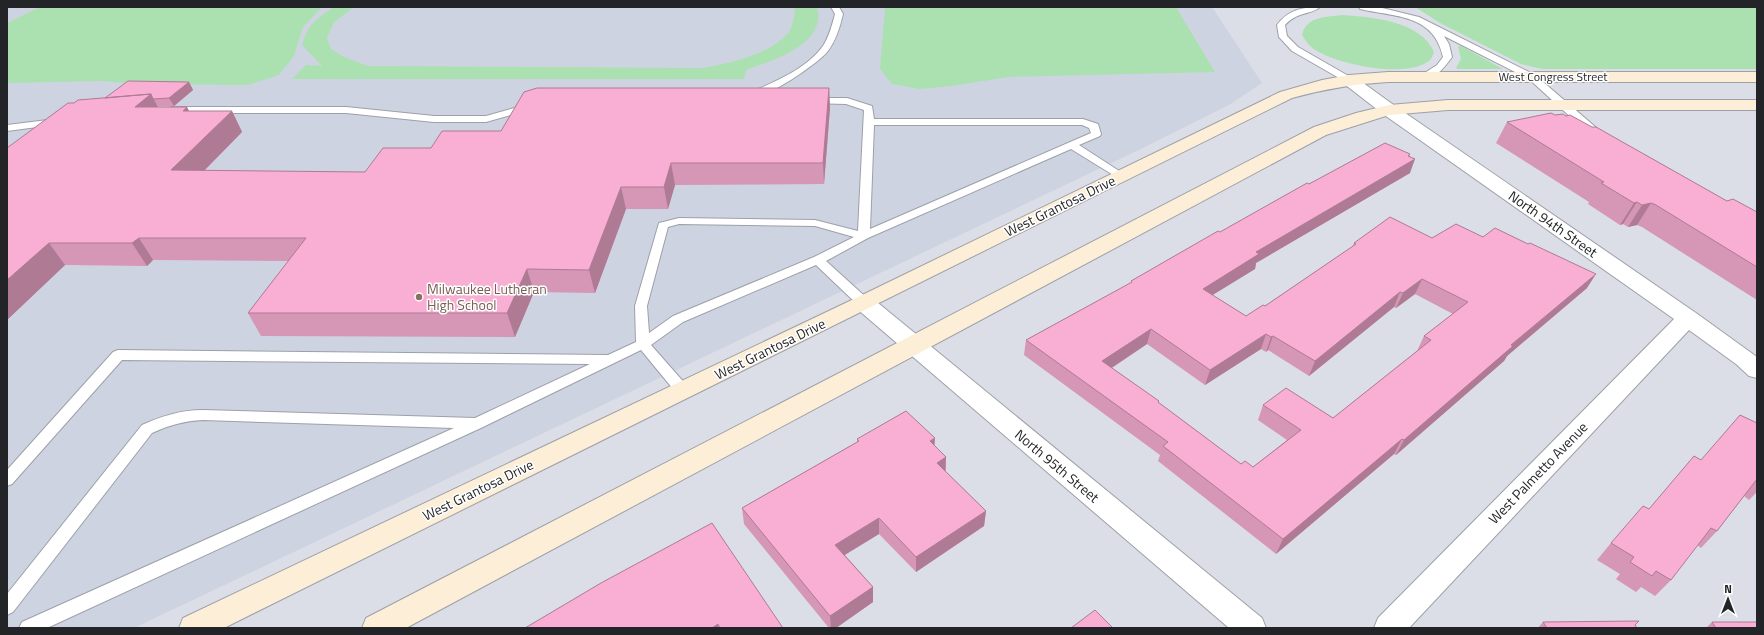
<svg xmlns="http://www.w3.org/2000/svg" width="1764" height="635" viewBox="0 0 1764 635" font-family="'Titillium Web',sans-serif">
<style>
.built{fill:#ced3e2}
.green{fill:#abe1b0}
.lines{fill:none;stroke-linecap:round;stroke-linejoin:round}
.lane-casing{stroke:#9da0a8;stroke-width:2}
.street-casing{stroke:#9da0a8;stroke-width:2}
.secondary-casing{stroke:#9da0a8;stroke-width:2}
.lane{fill:#fff;fill-rule:evenodd}
.street{fill:#fff;fill-rule:evenodd}
.secondary{fill:#fdeed7;fill-rule:evenodd}
.wall{fill:#d696b5;fill-rule:evenodd}
.shaded-wall{fill:#ae7a94}
.building{fill:#f9aed3;stroke:#ae7a94;fill-rule:evenodd}
.education-dot{fill:#8d6e63;stroke:#fff;stroke-width:1.5}
.labels{text-anchor:middle;stroke-width:3;stroke-linejoin:round;paint-order:stroke}
.far-street-label{font-size:12px;fill:#232427;stroke:#fff}
.street-label{font-size:14px;fill:#232427;stroke:#fff}
.education-label{font-size:14px;fill:#785e54;stroke:#fff;text-anchor:start}
</style>
<rect width="100%" height="100%" fill="#dbdee6"/>
<path class="built" d="M 7,7 L 1212,7 L 1262,83 L 1229,105 L 1145,147 L 134,628 L 7,628 Z"/>
<path class="green" d="M 40,7 L 322,7 L 303,27 L 294,56 L 279,75 L 248,85 L 140,84 L 101,81 L 7,83 L 7,23 Z
M 334,7 L 354,7 L 334,22 L 327,38 L 331,49 L 344,57 L 368,66 L 702,68 C 728,64 771,54 788,33 C 793,27 794,17 795,9 L 793,7 L 816,7 C 819,11 818,14 818,19 C 816,48 768,62 746,70 L 744,79 L 292,79 L 306,65 L 322,66 L 302,45 C 308,24 316,19 334,7 Z
M 885,7 L 1176,7 L 1215,72 L 1008,77 L 951,86 L 920,89 L 892,84 L 880,69 Z
M 1415,7 L 1757,7 L 1757,69 L 1542,69 L 1521,64 L 1440,23 Z
M 1343,15 C 1372,17 1421,21 1434,52 C 1433,54 1432,58 1430,60 C 1409,79 1341,65 1319,52 C 1311,48 1306,42 1302,35 C 1306,16 1327,17 1343,15 Z
M 1458,46 L 1461,46 L 1503,69 L 1458,69 L 1456,68 L 1461,59 Z"/>
<g class="lines">
<g class="lane-casing">
<path id="lane" d="M 831,7 L 839,7 L 843,14 C 840,27 836,40 828,51 C 819,63 762,102 748,98 L 746,96 L 748,94 C 773,82 806,70 823,46 C 829,37 832,25 835,14 Z
M 1320,7 C 1311,15 1298,11 1285,25 L 1287,36 L 1298,47 L 1352,78 L 1354,80 L 1352,82 L 1346,82 L 1292,51 L 1279,37 L 1277,25 C 1288,10 1302,7 1320,7 Z
M 1359,7 L 1378,7 L 1419,17 L 1535,75 L 1600,131 L 1595,134 L 1576,122 L 1529,79 L 1444,36 L 1449,44 L 1452,57 C 1446,65 1435,81 1423,78 L 1421,76 L 1423,74 L 1437,65 L 1443,57 C 1434,14 1395,17 1360,9 Z
M 812,98 L 847,98 L 872,106 L 874,119 L 1083,119 L 1098,124 L 1101,134 L 1100,136 L 1079,145 L 1127,176 L 1122,179 L 1118,178 L 1071,149 L 868,238 L 826,261 L 869,300 L 870,303 L 869,306 L 859,306 L 816,265 L 683,322 L 651,345 L 688,387 L 690,391 L 688,395 L 683,396 L 678,395 L 641,350 L 483,427 L 47,628 L 19,628 L 22,622 L 454,428 L 203,420 C 184,421 169,425 152,433 L 13,612 L 7,615 L 7,594 L 142,425 C 162,416 181,410 203,410 L 475,418 L 590,364 L 122,360 L 12,484 L 7,486 L 7,470 L 113,352 L 118,350 L 608,355 L 636,342 L 635,306 L 659,223 L 679,218 L 815,220 L 858,231 L 864,110 L 846,104 L 809,103 L 807,101 L 809,99 ZM 874,125 L 1082,125 L 1089,128 L 1091,133 L 870,229 ZM 679,224 L 815,226 L 854,237 L 814,257 L 673,316 L 649,333 L 647,306 L 668,227 Z
M 529,104 L 534,107 L 532,109 L 486,122 L 434,122 L 346,113 L 171,113 L 166,110 L 171,107 L 346,107 L 434,116 L 486,116 Z
M 56,119 L 61,122 L 60,124 L 7,131 L 7,125 Z"/>
</g>
<g class="street-casing">
<path id="street" d="M 1349,75 L 1355,77 L 1395,106 L 1696,313 L 1757,357 L 1757,378 L 1749,376 L 1736,364 L 1689,330 L 1409,628 L 1374,628 L 1378,618 L 1674,319 L 1383,114 L 1343,83 L 1341,80 L 1343,77 Z
M 864,296 L 872,298 L 1262,618 L 1266,628 L 1229,628 L 856,308 L 853,303 L 856,298 Z"/>
</g>
<g class="secondary-casing">
<path id="secondary" d="M 1388,72 L 1757,72 L 1757,82 L 1388,82 C 1353,84 1325,89 1292,98 L 224,628 L 179,628 L 183,618 L 856,298 L 1280,92 L 1322,80 L 1349,75 Z
M 1448,100 L 1757,100 L 1757,110 L 1448,110 L 1389,115 L 1326,135 L 406,628 L 362,628 L 366,618 L 1314,127 L 1356,113 L 1389,105 Z"/>
</g>
<use href="#lane" class="lane"/>
<use href="#street" class="street"/>
<use href="#secondary" class="secondary"/>
</g>
<path class="wall" d="M 189,82 L 193,90 L 174,106 L 157,106 L 158,107 L 187,107 L 188,111 L 232,111 L 242,132 L 204,171 L 365,172 L 431,148 L 501,131 L 829,88 L 830,108 L 824,184 L 675,185 L 668,209 L 626,209 L 595,293 L 534,292 L 515,337 L 261,336 L 248,313 L 289,261 L 153,260 L 147,266 L 65,265 L 7,320 L 74,103 L 105,98 Z
M 1555,115 L 1566,116 L 1592,127 L 1727,201 L 1757,212 L 1757,300 L 1642,227 L 1637,225 L 1628,227 L 1623,224 L 1620,225 L 1588,204 L 1589,202 L 1496,143 L 1507,122 Z
M 1410,154 L 1409,156 L 1410,173 L 1256,263 L 1255,269 L 1212,295 L 1246,316 L 1265,306 L 1352,247 L 1354,243 L 1432,238 L 1587,288 L 1507,356 L 1504,361 L 1396,455 L 1394,454 L 1276,554 L 1158,461 L 1160,455 L 1024,355 L 1026,340 L 1131,283 L 1131,281 L 1220,232 L 1309,184 ZM 1415,294 L 1453,314 L 1424,336 L 1417,351 L 1333,418 L 1263,405 L 1258,420 L 1287,440 L 1253,467 L 1241,464 L 1112,368 L 1147,344 L 1205,385 L 1261,349 L 1266,352 L 1268,350 L 1309,376 L 1394,307 L 1396,308 Z
M 1757,423 L 1757,492 L 1749,500 L 1744,496 L 1717,531 L 1701,548 L 1697,545 L 1671,580 L 1655,596 L 1641,587 L 1636,592 L 1616,579 L 1620,574 L 1597,560 L 1611,543 L 1649,509 L 1701,460 Z
M 857,439 L 934,445 L 946,457 L 946,472 L 986,511 L 984,526 L 916,572 L 879,534 L 845,555 L 873,587 L 873,602 L 836,628 L 829,628 L 744,524 L 742,508 L 857,442 Z
M 1543,622 L 1635,625 L 1637,628 L 1538,628 Z
M 1712,622 L 1757,628 L 1706,628 Z"/>
<path class="shaded-wall" d="M 189,82 L 193,90 L 174,106 L 169,98 Z
M 829,88 L 830,108 L 824,184 L 823,163 Z
M 151,94 L 162,115 L 135,107 Z
M 187,107 L 198,128 L 183,111 Z
M 232,111 L 242,132 L 183,192 L 171,170 Z
M 1410,154 L 1406,164 L 1415,159 L 1410,173 L 1256,263 L 1255,269 L 1198,304 L 1203,289 L 1256,252 Z
M 671,163 L 675,185 L 668,209 L 664,187 Z
M 621,187 L 626,209 L 595,293 L 589,270 Z
M 1637,202 L 1623,224 L 1620,225 L 1634,203 Z
M 1651,203 L 1637,225 L 1628,227 L 1642,205 Z
M 139,238 L 153,260 L 147,266 L 132,243 Z
M 49,243 L 65,265 L 7,320 L 7,280 Z
M 527,269 L 534,292 L 515,337 L 507,313 Z
M 1596,274 L 1587,288 L 1507,356 L 1504,361 L 1396,455 L 1404,440 L 1511,345 Z
M 1422,279 L 1415,294 L 1396,308 L 1403,293 Z
M 1400,292 L 1394,307 L 1309,376 L 1315,361 Z
M 1151,329 L 1147,344 L 1099,376 L 1102,361 Z
M 1266,334 L 1261,349 L 1205,385 L 1210,370 Z
M 1273,336 L 1268,350 L 1266,352 L 1271,337 Z
M 935,438 L 934,454 L 930,441 Z
M 1402,439 L 1394,454 L 1276,554 L 1283,539 Z
M 946,457 L 945,473 L 937,463 Z
M 986,511 L 984,526 L 916,572 L 916,557 Z
M 879,518 L 879,534 L 836,560 L 835,545 Z
M 873,587 L 873,602 L 836,628 L 831,628 L 830,616 Z
M 718,624 L 719,628 L 712,628 Z"/>
<path class="building" d="M 128,81 L 189,82 L 169,98 L 153,99 L 151,94 L 105,98 Z
M 537,88 L 829,88 L 823,163 L 671,163 L 664,187 L 621,187 L 589,270 L 527,269 L 507,313 L 248,313 L 306,238 L 139,238 L 132,243 L 49,243 L 7,280 L 7,148 L 68,103 L 74,103 L 78,100 L 151,94 L 135,107 L 187,107 L 183,111 L 232,111 L 171,170 L 365,172 L 383,148 L 431,148 L 442,131 L 501,131 L 524,92 Z
M 1551,113 L 1555,115 L 1563,114 L 1566,116 L 1570,115 L 1592,127 L 1596,127 L 1727,201 L 1733,199 L 1757,212 L 1757,267 L 1656,205 L 1651,203 L 1642,205 L 1637,202 L 1634,203 L 1601,183 L 1604,182 L 1507,122 Z
M 1385,143 L 1410,154 L 1408,156 L 1415,159 L 1256,252 L 1259,254 L 1203,289 L 1246,316 L 1263,305 L 1265,306 L 1356,244 L 1354,243 L 1390,217 L 1432,238 L 1456,224 L 1483,237 L 1495,228 L 1528,244 L 1530,243 L 1596,274 L 1511,345 L 1513,346 L 1404,440 L 1402,439 L 1283,539 L 1163,446 L 1168,442 L 1026,340 L 1132,282 L 1131,281 L 1218,231 L 1220,232 L 1307,183 L 1309,184 ZM 1422,279 L 1468,302 L 1424,336 L 1431,340 L 1333,418 L 1286,388 L 1263,405 L 1301,430 L 1253,467 L 1245,461 L 1241,464 L 1158,402 L 1159,401 L 1102,361 L 1151,329 L 1210,370 L 1266,334 L 1271,337 L 1273,336 L 1315,361 L 1400,292 L 1403,293 Z
M 906,411 L 935,438 L 930,441 L 946,457 L 937,463 L 986,511 L 916,557 L 879,518 L 835,545 L 873,587 L 830,616 L 742,508 L 859,441 L 857,439 Z
M 1740,415 L 1757,423 L 1757,479 L 1717,531 L 1711,528 L 1671,580 L 1656,571 L 1652,576 L 1630,562 L 1634,557 L 1611,543 L 1643,506 L 1649,509 L 1694,456 L 1701,460 Z
M 712,523 L 783,628 L 720,628 L 718,624 L 712,628 L 525,628 L 601,583 Z
M 1095,610 L 1113,628 L 1071,628 Z
M 1639,621 L 1635,625 L 1637,628 L 1547,628 L 1543,622 Z
M 1712,622 L 1757,622 L 1757,628 L 1716,628 Z"/>
<circle class="education-dot" cx="419" cy="297" r="4"/>
<g class="labels">
<g class="far-street-label">
<text x="1553" y="81">West Congress Street</text>
</g>
<g class="street-label">
<text transform="translate(1060 206) rotate(-26)" y="5">West Grantosa Drive</text>
<text transform="translate(1553 224) rotate(35)" y="5">North 94th Street</text>
<text transform="translate(770 349) rotate(-26)" y="5">West Grantosa Drive</text>
<text transform="translate(1057 466) rotate(40)" y="5">North 95th Street</text>
<text transform="translate(1538 473) rotate(-46)" y="5">West Palmetto Avenue</text>
<text transform="translate(478 490) rotate(-26)" y="5">West Grantosa Drive</text>
</g>
<g class="education-label">
<text x="427" y="294">Milwaukee Lutheran<tspan x="427" dy="16">High School</tspan></text>
</g>
</g>
<rect width="1764" height="635" fill="none" stroke="#232427" stroke-width="16"/>
<g transform="translate(1728 599)" stroke="#ffffff" stroke-width="3" paint-order="stroke">
<path d="M0-3L7 15L0 10L-7 15Z" fill="#232427"/>
<text y="-6" font-size="11" font-weight="bold" text-anchor="middle" fill="#232427">N</text>
</g>
</svg>
